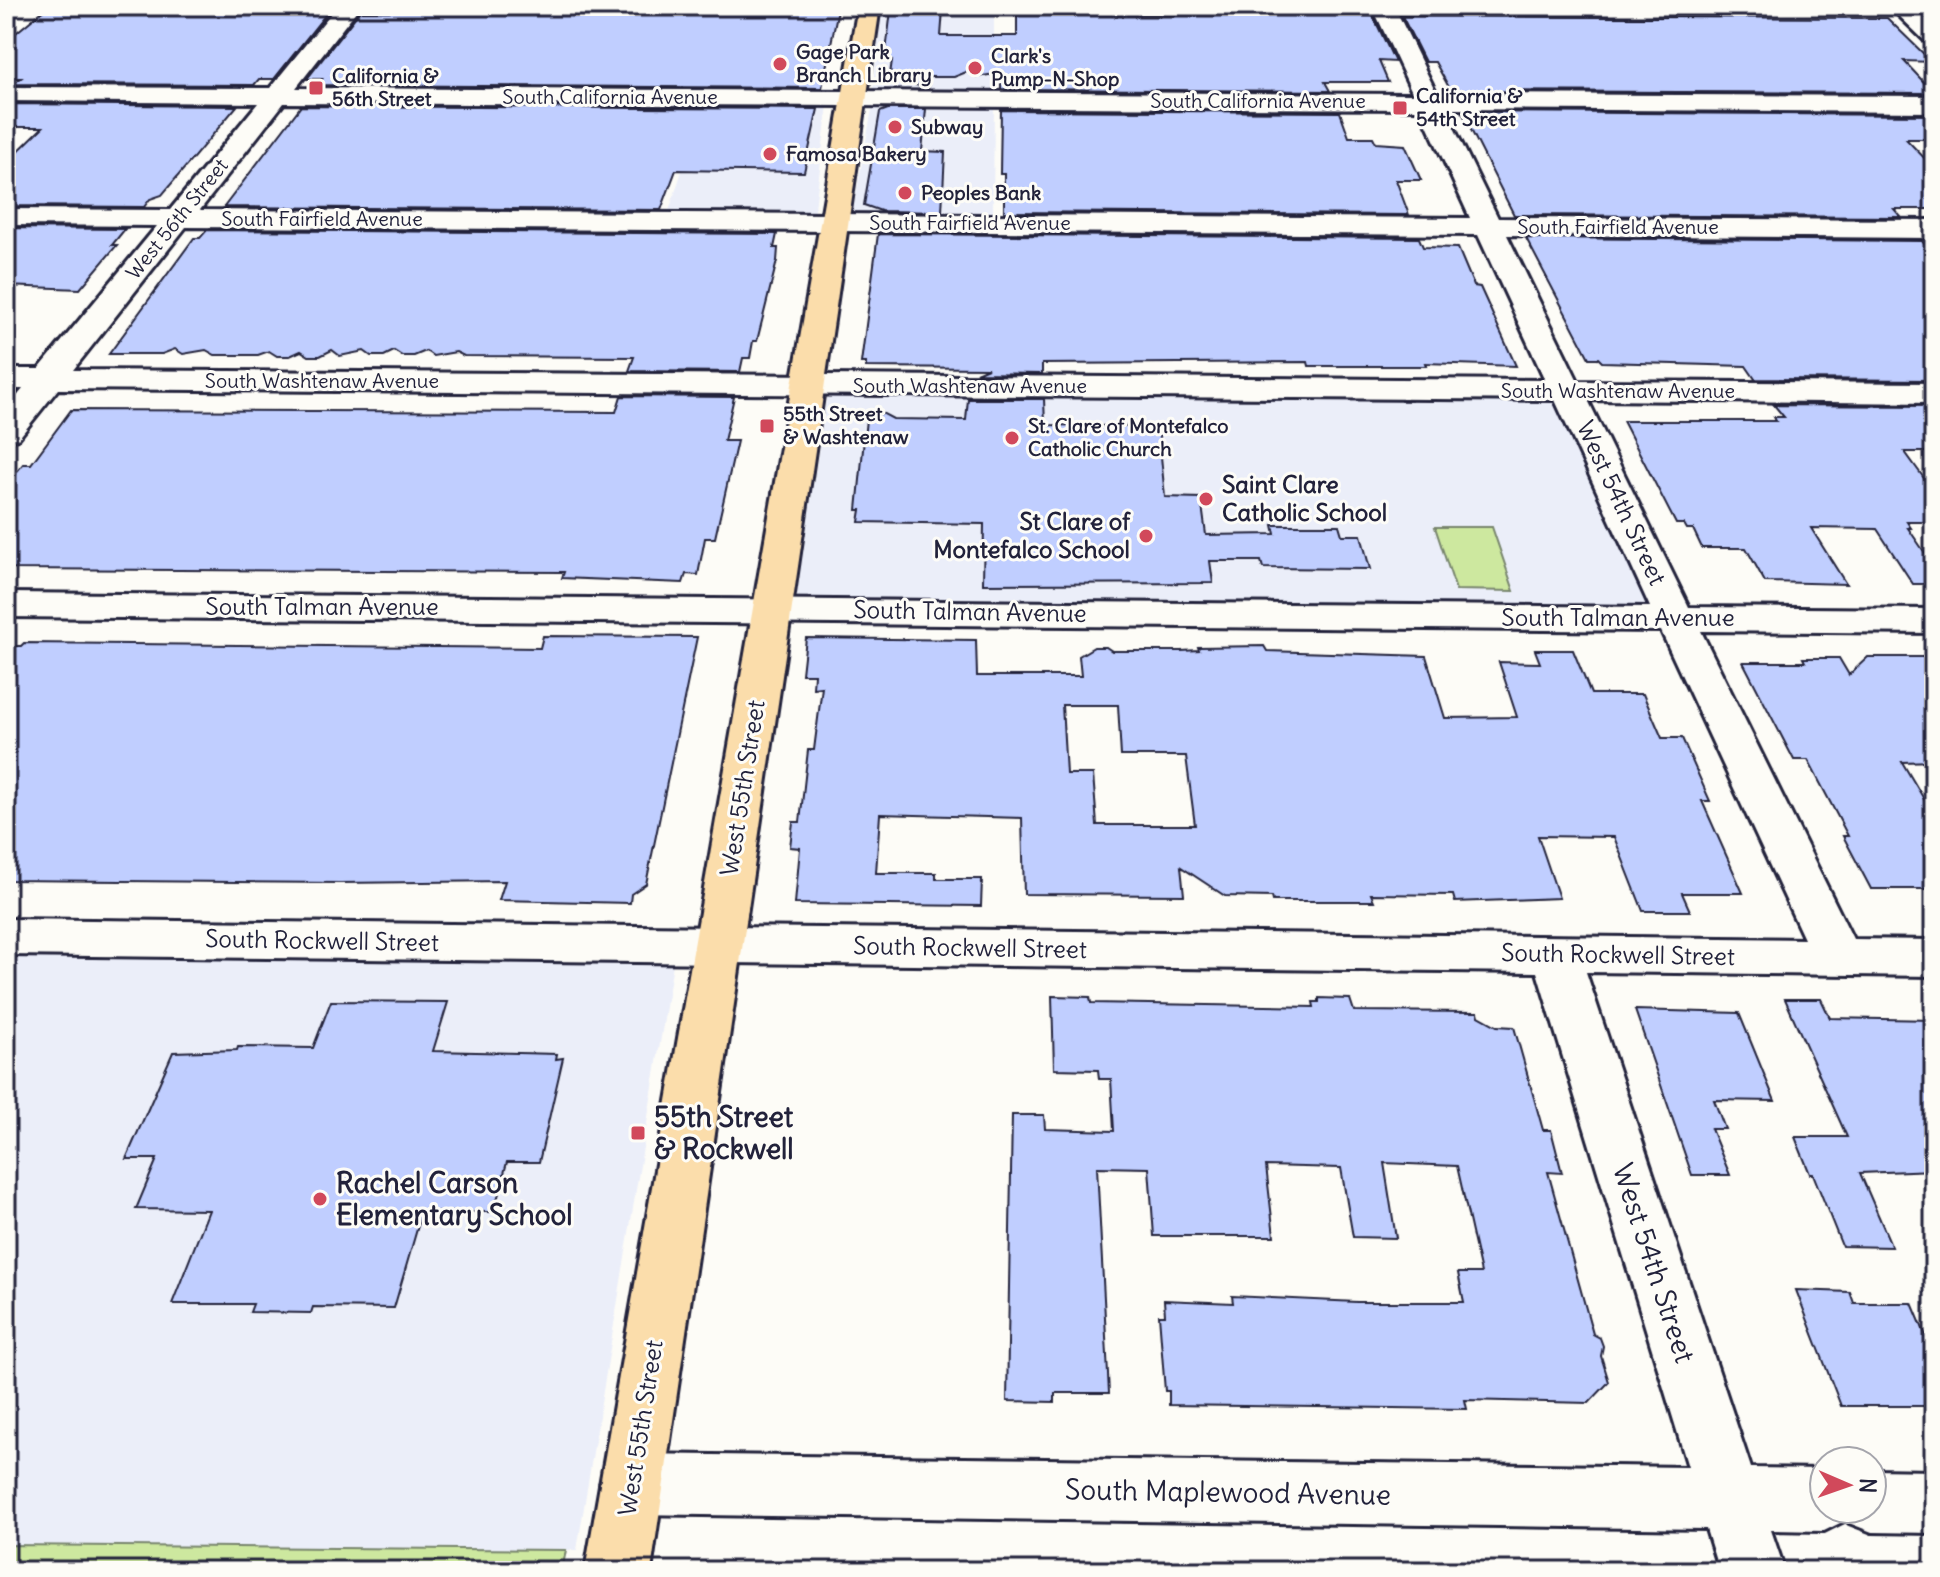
<svg xmlns="http://www.w3.org/2000/svg" width="1940" height="1577" viewBox="0 0 1940 1577" font-family="Delius,sans-serif">
<style>
.built{fill:#ebeef9}
.green{fill:#cde89f;stroke:#78856d;stroke-width:2}
.building{fill:#c0ceff;stroke:#22223b;stroke-width:2;fill-rule:evenodd}
.lines{fill:none;stroke-linecap:round;stroke-linejoin:round}
.minor-casing{stroke:#22223b;stroke-width:6}
.major-casing{stroke:#22223b;stroke-width:6}
.minor{fill:#fdfcf7;fill-rule:evenodd}
.major{fill:#fbddab;fill-rule:evenodd}
.poi-dot{fill:#d1495b;stroke:#fdfcf7;stroke-width:3}
.labels{text-anchor:middle;stroke-width:6;stroke-linejoin:round;paint-order:stroke}
.far-poi-label{font-size:20px;font-weight:bold;fill:#22223b;stroke:#fdfcf7;text-anchor:start}
.far-street-label{font-size:20px;fill:#22223b;stroke:#fdfcf7}
.poi-label{font-size:24px;font-weight:bold;fill:#22223b;stroke:#fdfcf7;text-anchor:start}
.street-label{font-size:24px;fill:#22223b;stroke:#fdfcf7}
.near-poi-label{font-size:28px;font-weight:bold;fill:#22223b;stroke:#fdfcf7;text-anchor:start}
.near-street-label{font-size:28px;fill:#22223b;stroke:#fdfcf7}
</style>
<rect width="100%" height="100%" fill="#fdfcf7"/>
<filter id="ink" filterUnits="userSpaceOnUse"><feTurbulence type="fractalNoise" baseFrequency=".0125" numOctaves="2"/><feDisplacementMap in="SourceGraphic" scale="16" xChannelSelector="R" yChannelSelector="G"/><feConvolveMatrix kernelMatrix="1 2 1 2 8 2 1 2 1" color-interpolation-filters="sRGB"/></filter>
<g filter="url(#ink)">
<path class="built" d="M 882,6 L 994,6 L 994,91 L 873,90 Z
M 704,103 L 828,105 L 814,216 L 668,214 Z
M 873,104 L 994,105 L 993,215 L 852,215 Z
M 827,394 L 1555,399 L 1651,606 L 796,598 Z
M 6,949 L 674,958 L 577,1550 L 6,1545 Z"/>
<path class="green" d="M 1435,527 L 1492,527 L 1514,591 L 1456,590 Z
M 6,1545 L 566,1550 L 562,1571 L 6,1571 Z"/>
<path class="building" d="M 741,8 L 838,9 L 822,88 L 317,85 L 322,79 L 307,79 L 360,11 L 627,13 L 660,9 L 662,12 L 739,12 Z
M 45,9 L 291,10 L 329,10 L 274,79 L 259,79 L 254,85 L 13,84 L 21,78 L 6,78 L 6,41 Z
M 891,10 L 943,10 L 941,36 L 1017,36 L 1017,14 L 1373,16 L 1395,62 L 1379,61 L 1388,82 L 1325,82 L 1330,91 L 1001,89 L 1001,73 L 977,77 L 969,71 L 954,77 L 929,77 L 928,88 L 924,88 L 890,75 L 892,60 L 885,60 Z
M 1402,16 L 1887,18 L 1932,62 L 1904,61 L 1934,93 L 1451,91 L 1435,62 L 1425,62 Z
M 6,104 L 237,106 L 162,195 L 150,199 L 144,207 L 6,206 L 6,163 L 43,127 L 6,127 Z
M 301,106 L 818,109 L 804,172 L 676,170 L 661,210 L 224,207 Z
M 888,109 L 926,109 L 922,151 L 945,152 L 942,212 L 881,211 L 864,205 L 880,112 Z
M 1001,110 L 1340,112 L 1349,137 L 1373,137 L 1376,143 L 1405,145 L 1421,180 L 1396,180 L 1409,215 L 1004,212 L 1004,174 L 1000,174 Z
M 1462,112 L 1934,115 L 1934,139 L 1906,139 L 1934,168 L 1934,209 L 1894,209 L 1901,217 L 1514,215 Z
M 6,228 L 125,229 L 112,245 L 117,245 L 80,289 L 6,286 Z
M 207,230 L 777,234 L 774,248 L 778,248 L 777,261 L 757,341 L 753,341 L 750,358 L 743,358 L 740,372 L 629,371 L 634,357 L 464,356 L 456,352 L 433,356 L 426,351 L 414,356 L 402,356 L 394,351 L 384,356 L 371,356 L 364,351 L 340,356 L 332,350 L 320,356 L 309,356 L 301,351 L 290,356 L 277,356 L 269,351 L 258,355 L 215,355 L 206,350 L 183,354 L 175,349 L 162,354 L 109,354 L 194,238 L 200,238 Z
M 878,234 L 1419,238 L 1423,247 L 1458,248 L 1474,286 L 1480,287 L 1516,366 L 1425,363 L 1426,366 L 1309,366 L 1308,362 L 1042,364 L 1042,374 L 976,373 L 988,368 L 866,367 L 866,363 L 861,363 Z
M 1526,238 L 1922,241 L 1934,255 L 1934,380 L 1755,379 L 1746,366 L 1602,362 L 1598,358 L 1589,358 Z
M 621,396 L 734,397 L 724,441 L 737,441 L 715,538 L 705,538 L 698,575 L 686,574 L 683,583 L 562,578 L 564,572 L 6,569 L 6,485 L 23,464 L 31,464 L 71,410 L 616,412 Z
M 968,399 L 1044,399 L 1045,425 L 1110,426 L 1119,422 L 1126,426 L 1158,426 L 1165,497 L 1201,498 L 1206,535 L 1275,534 L 1273,525 L 1339,525 L 1342,535 L 1361,535 L 1370,569 L 1263,568 L 1261,561 L 1210,561 L 1213,583 L 983,584 L 984,524 L 859,522 L 861,510 L 857,510 L 866,419 L 882,413 L 893,419 L 966,420 Z
M 1774,405 L 1934,406 L 1934,452 L 1905,452 L 1934,492 L 1934,522 L 1907,522 L 1911,528 L 1908,528 L 1934,566 L 1934,584 L 1913,584 L 1877,529 L 1811,528 L 1846,584 L 1765,582 L 1746,548 L 1702,548 L 1693,529 L 1687,529 L 1684,524 L 1676,524 L 1623,421 L 1776,421 L 1774,417 L 1784,417 Z
M 543,636 L 697,637 L 646,884 L 631,894 L 630,903 L 499,900 L 505,881 L 340,883 L 6,880 L 6,646 L 21,646 L 24,643 L 540,648 Z
M 806,638 L 976,640 L 977,676 L 1081,676 L 1079,656 L 1094,647 L 1106,647 L 1112,651 L 1181,651 L 1199,650 L 1198,647 L 1264,646 L 1267,651 L 1426,656 L 1445,718 L 1517,717 L 1499,662 L 1540,663 L 1535,650 L 1573,650 L 1591,694 L 1643,694 L 1662,738 L 1682,738 L 1710,801 L 1702,801 L 1743,893 L 1682,893 L 1690,911 L 1643,911 L 1614,837 L 1538,836 L 1559,898 L 1455,902 L 1453,895 L 1371,894 L 1374,901 L 1273,901 L 1272,897 L 1225,896 L 1181,867 L 1184,895 L 1024,894 L 1022,818 L 880,814 L 876,873 L 936,873 L 936,879 L 982,879 L 981,906 L 795,904 L 800,848 L 790,847 L 793,822 L 800,822 L 808,750 L 814,750 L 822,687 L 813,688 L 814,674 L 802,674 ZM 1062,705 L 1118,705 L 1121,756 L 1186,756 L 1195,825 L 1097,825 L 1093,774 L 1066,774 Z
M 1868,657 L 1934,657 L 1934,761 L 1902,762 L 1934,816 L 1934,889 L 1871,889 L 1843,836 L 1848,836 L 1808,760 L 1794,760 L 1743,662 L 1805,662 L 1803,658 L 1839,658 L 1849,675 Z
M 1052,996 L 1090,997 L 1091,1003 L 1265,1006 L 1314,1007 L 1313,1002 L 1319,1002 L 1319,998 L 1350,999 L 1354,1011 L 1478,1012 L 1479,1016 L 1497,1026 L 1514,1027 L 1543,1130 L 1551,1130 L 1562,1173 L 1548,1172 L 1593,1334 L 1600,1338 L 1603,1346 L 1601,1356 L 1609,1382 L 1589,1403 L 1465,1400 L 1467,1409 L 1169,1405 L 1169,1391 L 1165,1391 L 1159,1315 L 1165,1315 L 1164,1300 L 1233,1303 L 1232,1296 L 1357,1302 L 1464,1302 L 1458,1273 L 1481,1273 L 1457,1166 L 1384,1163 L 1396,1238 L 1353,1237 L 1341,1168 L 1266,1166 L 1274,1236 L 1154,1236 L 1149,1168 L 1097,1167 L 1109,1393 L 1055,1393 L 1055,1402 L 1007,1401 L 1012,1115 L 1044,1115 L 1045,1129 L 1114,1131 L 1111,1079 L 1099,1079 L 1098,1070 L 1054,1069 Z
M 1785,999 L 1821,999 L 1830,1018 L 1934,1020 L 1934,1170 L 1860,1173 L 1892,1247 L 1842,1246 L 1813,1174 L 1810,1174 L 1795,1137 L 1847,1137 Z
M 331,1001 L 448,1002 L 433,1051 L 557,1054 L 556,1059 L 563,1058 L 539,1162 L 507,1162 L 494,1212 L 422,1212 L 394,1308 L 313,1307 L 311,1313 L 250,1312 L 253,1304 L 172,1304 L 209,1210 L 136,1209 L 157,1159 L 126,1159 L 173,1052 L 237,1050 L 238,1047 L 313,1048 Z
M 1635,1010 L 1739,1013 L 1775,1101 L 1714,1100 L 1725,1129 L 1711,1129 L 1730,1175 L 1692,1175 Z
M 1796,1290 L 1850,1292 L 1854,1303 L 1912,1303 L 1934,1355 L 1934,1406 L 1841,1406 Z"/>
<g class="lines">
<g class="minor-casing">
<path id="minor" d="M 337,6 L 360,6 L 296,88 L 1413,94 L 1372,6 L 1394,6 L 1437,94 L 1934,96 L 1934,112 L 1445,109 L 1498,218 L 1934,220 L 1934,238 L 1507,235 L 1578,381 L 1934,383 L 1934,403 L 1588,400 L 1689,607 L 1934,609 L 1934,633 L 1701,631 L 1853,939 L 1934,940 L 1934,976 L 1586,972 L 1751,1468 L 1824,1469 L 1824,1509 L 1872,1509 L 1872,1470 L 1934,1471 L 1934,1533 L 1872,1532 L 1849,1523 L 1848,1519 L 1824,1531 L 1771,1530 L 1785,1571 L 1719,1571 L 1706,1529 L 632,1514 L 610,1506 L 600,1484 L 610,1462 L 632,1454 L 1688,1467 L 1537,972 L 6,955 L 6,919 L 1804,939 L 1661,631 L 6,617 L 6,593 L 1650,607 L 1555,400 L 58,389 L 18,439 L 6,442 L 6,410 L 23,389 L 6,389 L 6,369 L 39,369 L 157,226 L 6,225 L 6,209 L 170,210 L 258,103 L 6,101 L 6,87 L 270,88 ZM 284,103 L 1420,109 L 1470,218 L 200,210 ZM 186,227 L 1478,235 L 1545,380 L 73,370 Z
M 1889,6 L 1913,6 L 1934,25 L 1934,44 L 1926,42 Z"/>
</g>
<g class="major-casing">
<path id="major" d="M 858,6 L 880,6 L 651,1571 L 585,1571 Z"/>
</g>
<use href="#minor" class="minor"/>
<use href="#major" class="major"/>
</g>
</g>
<g class="poi-dot">
<circle cx="780" cy="64" r="8"/>
<circle cx="975" cy="68" r="8"/>
<rect x="308" y="80" width="16" height="16" rx="4"/>
<rect x="1392" y="100" width="16" height="16" rx="4"/>
<circle cx="895" cy="127" r="8"/>
<circle cx="770" cy="154" r="8"/>
<circle cx="905" cy="193" r="8"/>
<rect x="759" y="418" width="16" height="16" rx="4"/>
<circle cx="1012" cy="438" r="8"/>
<circle cx="1206" cy="499" r="8"/>
<circle cx="1146" cy="536" r="8"/>
<rect x="630" y="1125" width="16" height="16" rx="4"/>
<circle cx="320" cy="1199" r="8"/>
</g>
<g class="labels">
<g class="far-poi-label">
<text x="796" y="59">Gage Park<tspan x="796" dy="23">Branch Library</tspan></text>
<text x="991" y="63">Clark's<tspan x="991" dy="23">Pump-N-Shop</tspan></text>
<text x="332" y="83">California &amp;<tspan x="332" dy="23">56th Street</tspan></text>
<text x="1416" y="103">California &amp;<tspan x="1416" dy="23">54th Street</tspan></text>
<text x="911" y="134">Subway</text>
<text x="786" y="161">Famosa Bakery</text>
<text x="921" y="200">Peoples Bank</text>
<text x="783" y="421">55th Street<tspan x="783" dy="23">&amp; Washtenaw</tspan></text>
<text x="1028" y="433">St. Clare of Montefalco<tspan x="1028" dy="23">Catholic Church</tspan></text>
</g>
<g class="far-street-label">
<text x="610" y="104">South California Avenue</text>
<text x="1258" y="108">South California Avenue</text>
<text transform="translate(177 219) rotate(-51)" y="7">West 56th Street</text>
<text x="322" y="226">South Fairfield Avenue</text>
<text x="970" y="230">South Fairfield Avenue</text>
<text x="1618" y="234">South Fairfield Avenue</text>
<text x="322" y="388">South Washtenaw Avenue</text>
<text x="970" y="393">South Washtenaw Avenue</text>
<text x="1618" y="398">South Washtenaw Avenue</text>
</g>
<g class="poi-label">
<text x="1222" y="493">Saint Clare<tspan x="1222" dy="28">Catholic School</tspan></text>
<text x="1130" y="530" text-anchor="end">St Clare of<tspan x="1130" dy="28">Montefalco School</tspan></text>
</g>
<g class="street-label">
<text transform="translate(1621 503) rotate(65)" y="8">West 54th Street</text>
<text x="322" y="615">South Talman Avenue</text>
<text transform="translate(970 612) rotate(1)" y="8">South Talman Avenue</text>
<text x="1618" y="626">South Talman Avenue</text>
<text transform="translate(743 788) rotate(-81)" y="8">West 55th Street</text>
<text transform="translate(322 941) rotate(1)" y="8">South Rockwell Street</text>
<text transform="translate(970 948) rotate(1)" y="8">South Rockwell Street</text>
<text transform="translate(1618 955) rotate(1)" y="8">South Rockwell Street</text>
<text transform="translate(641 1428) rotate(-81)" y="8">West 55th Street</text>
</g>
<g class="near-poi-label">
<text x="654" y="1127">55th Street<tspan x="654" dy="32">&amp; Rockwell</tspan></text>
<text x="336" y="1193">Rachel Carson<tspan x="336" dy="32">Elementary School</tspan></text>
</g>
<g class="near-street-label">
<text transform="translate(1654 1263) rotate(72)" y="10">West 54th Street</text>
<text transform="translate(1228 1492) rotate(1)" y="10">South Maplewood Avenue</text>
</g>
</g>
<rect width="1940" height="1577" fill="none" stroke="#fdfcf7" stroke-width="32"/>
<rect x="16" y="16" width="1908" height="1545" fill="none" stroke="#22223b" stroke-width="3" filter="url(#ink)"/>
<g transform="translate(1848 1485) rotate(92)"><circle r="38" fill="#fdfcf7" stroke="#a5a5ac" stroke-width="2"/>
<path d="M0-6L14 30L0 20L-14 30Z" fill="#d1495b"/>
<text y="-12" font-size="22" font-weight="bold" text-anchor="middle" fill="#22223b">N</text>
</g>
</svg>
